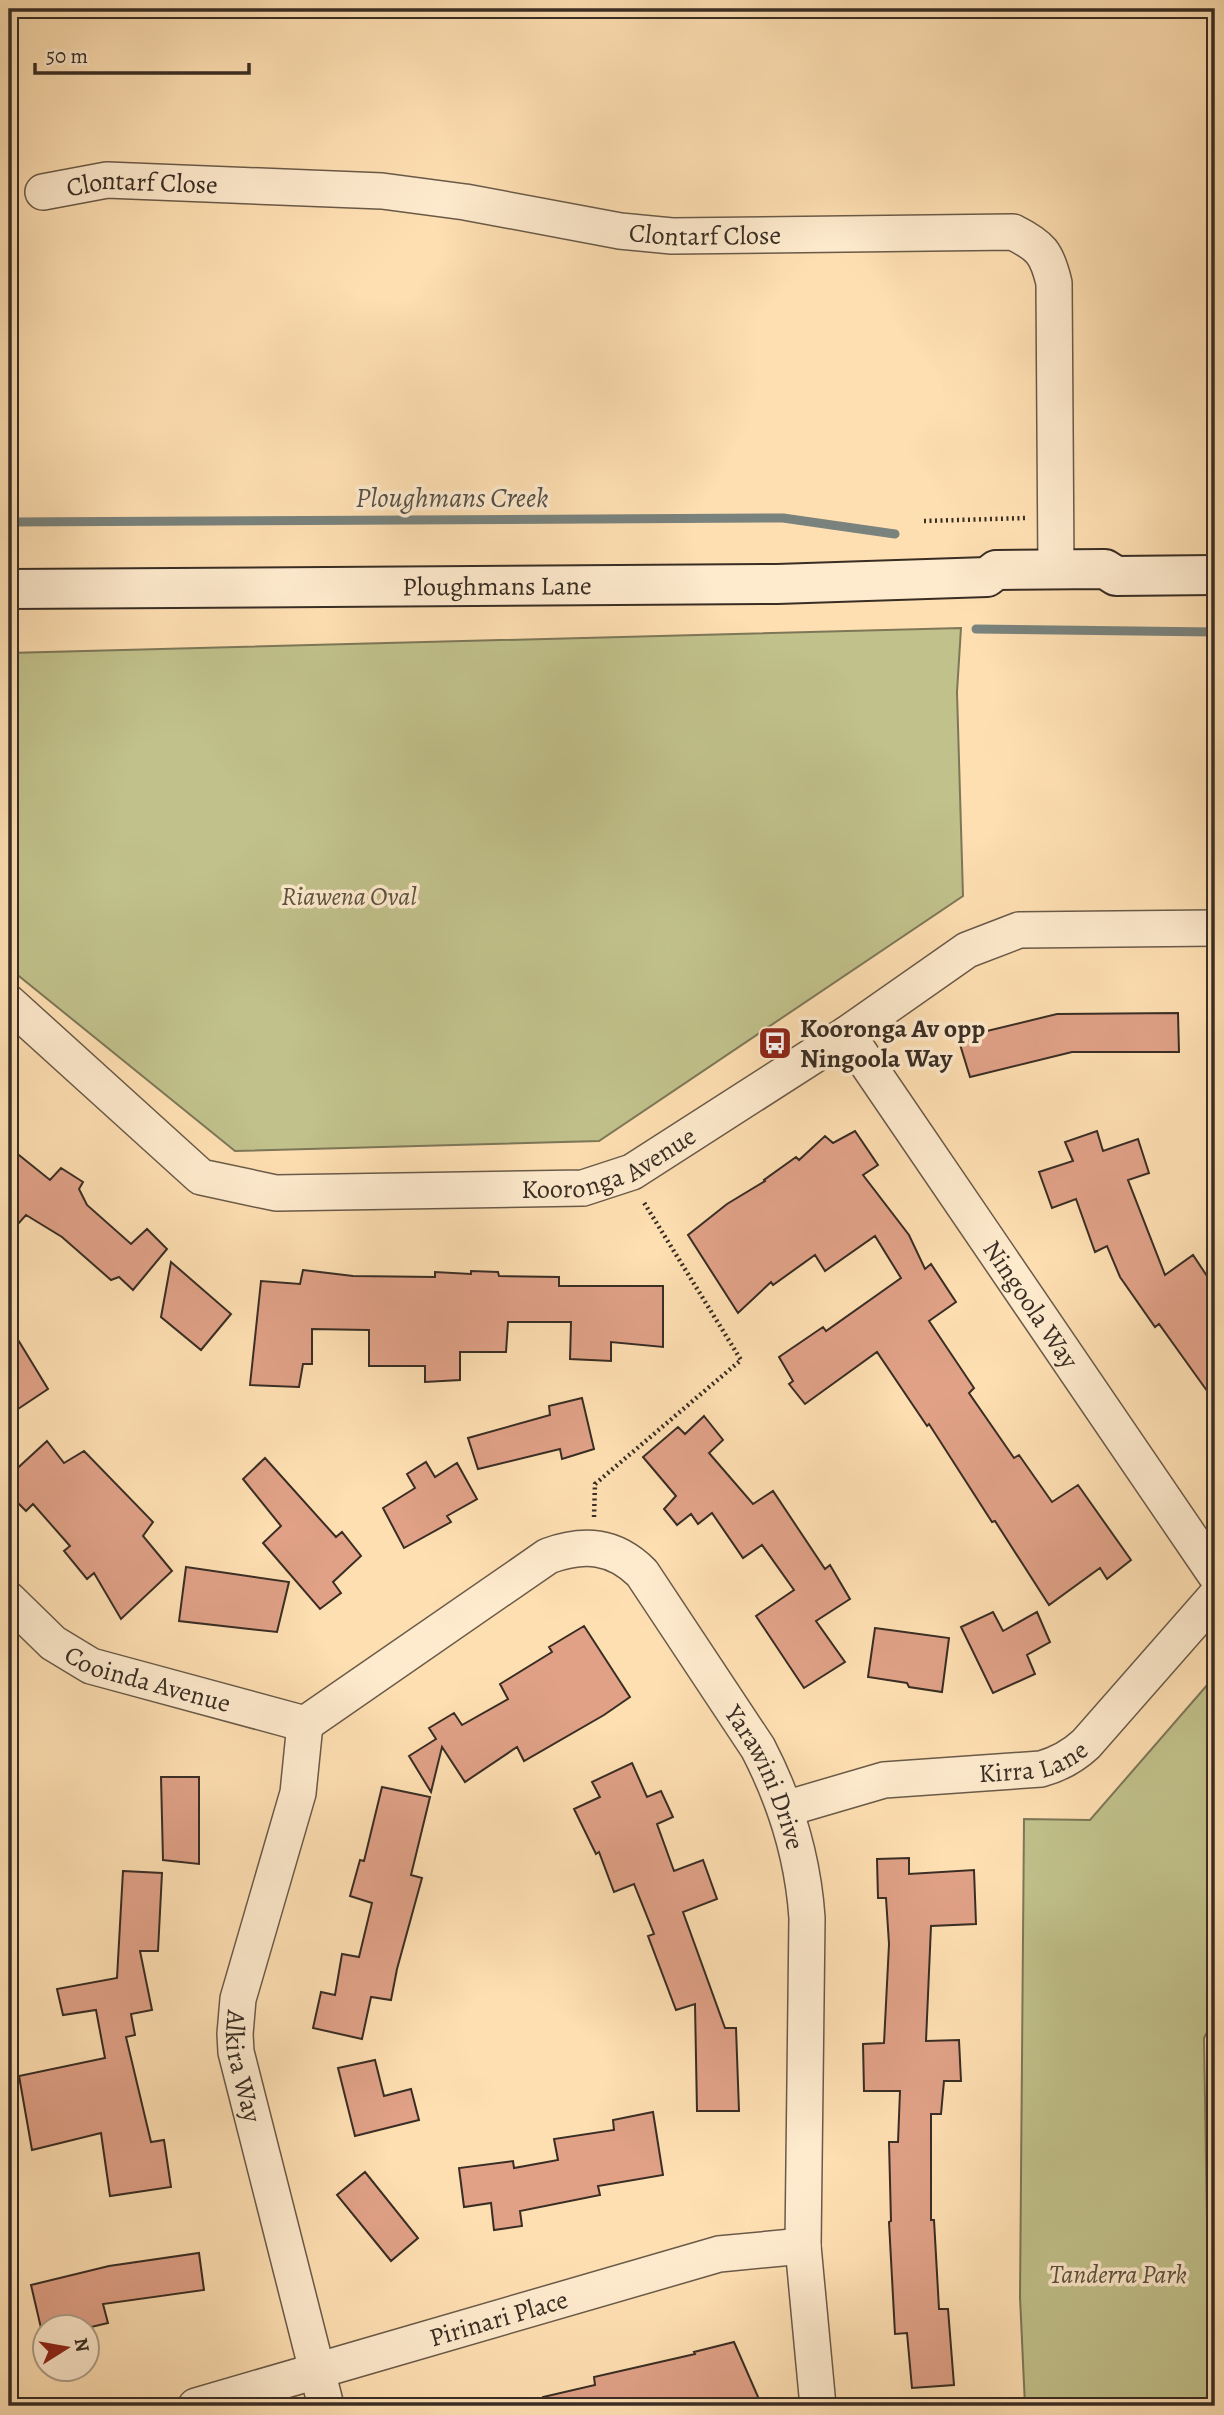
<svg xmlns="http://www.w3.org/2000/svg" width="1224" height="2415" viewBox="0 0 1224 2415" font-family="Alegreya,serif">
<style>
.green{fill:#c1c18b;stroke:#7d7758;stroke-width:2}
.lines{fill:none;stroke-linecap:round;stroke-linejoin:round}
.stream{stroke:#79827c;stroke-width:9}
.building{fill:#e0a187;stroke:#392d24;stroke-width:2}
.street-casing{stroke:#6a5a48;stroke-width:38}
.secondary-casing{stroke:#392d24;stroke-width:42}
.path{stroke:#392d24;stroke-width:4.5;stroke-dasharray:2 3.5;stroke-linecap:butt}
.street{stroke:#feeacd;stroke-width:35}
.secondary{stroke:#feeacd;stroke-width:38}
.labels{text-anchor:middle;stroke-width:7;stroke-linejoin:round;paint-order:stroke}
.street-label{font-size:26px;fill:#392d24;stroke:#feeacd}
.park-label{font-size:26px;font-style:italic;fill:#5b523e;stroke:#feeacd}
.poi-label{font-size:26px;font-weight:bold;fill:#392d24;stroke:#feeacd;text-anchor:start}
.water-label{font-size:28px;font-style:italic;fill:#545049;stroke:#feeacd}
</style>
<rect width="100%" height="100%" fill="#fedfb2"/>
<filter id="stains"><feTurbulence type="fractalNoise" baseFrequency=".00286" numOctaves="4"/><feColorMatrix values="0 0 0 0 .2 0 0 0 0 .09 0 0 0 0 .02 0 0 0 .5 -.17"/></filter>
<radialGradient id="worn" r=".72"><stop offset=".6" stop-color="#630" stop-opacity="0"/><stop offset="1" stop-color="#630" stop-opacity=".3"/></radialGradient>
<path class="green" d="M 961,628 L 957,692 L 963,896 L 599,1141 L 235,1151 L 9,968 L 9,653 Z
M 1215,1676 L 1215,2017 L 1204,2038 L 1207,2221 L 1215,2265 L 1215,2406 L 1025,2406 L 1020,2297 L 1024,1819 L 1090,1820 Z"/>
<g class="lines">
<path class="stream" d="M 9,522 L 783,518 L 895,534
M 976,629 L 1215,632"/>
</g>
<path class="building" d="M 1178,1013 L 1179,1052 L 1072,1052 L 970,1077 L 958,1038 L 1057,1014 Z
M 855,1131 L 878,1165 L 863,1175 L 909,1235 L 925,1269 L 931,1264 L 956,1302 L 929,1321 L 974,1388 L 969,1393 L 1014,1458 L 1019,1455 L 1052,1502 L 1078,1485 L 1131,1560 L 1107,1579 L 1100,1568 L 1049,1605 L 995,1521 L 992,1522 L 929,1424 L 927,1426 L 877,1352 L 805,1404 L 789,1384 L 793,1381 L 779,1357 L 823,1327 L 826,1331 L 901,1278 L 875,1236 L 825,1271 L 815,1255 L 773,1285 L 771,1282 L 738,1313 L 688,1235 L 727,1204 L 765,1181 L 764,1180 L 796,1157 L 799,1160 L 825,1136 L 833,1143 Z
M 1097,1131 L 1103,1151 L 1138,1139 L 1149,1173 L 1128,1180 L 1165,1275 L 1193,1255 L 1215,1288 L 1215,1402 L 1159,1324 L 1155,1327 L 1120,1277 L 1107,1246 L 1095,1252 L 1076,1199 L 1052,1208 L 1039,1172 L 1073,1161 L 1065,1142 Z
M 9,1147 L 50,1180 L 61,1168 L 83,1182 L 79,1189 L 87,1205 L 131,1244 L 147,1229 L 167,1249 L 133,1290 L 119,1277 L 111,1280 L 62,1237 L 26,1215 L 9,1234 Z
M 171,1262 L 231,1314 L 201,1350 L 161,1317 Z
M 303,1270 L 353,1276 L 435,1277 L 435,1272 L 471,1274 L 471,1271 L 498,1272 L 499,1276 L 559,1277 L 559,1286 L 663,1286 L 663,1347 L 611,1342 L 611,1361 L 570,1359 L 571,1322 L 508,1322 L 506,1352 L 460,1352 L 460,1380 L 425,1382 L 425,1366 L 369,1366 L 369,1330 L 312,1329 L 312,1364 L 303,1364 L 299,1387 L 250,1385 L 261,1281 L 300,1284 Z
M 9,1325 L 48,1389 L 9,1415 Z
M 582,1398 L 594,1449 L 562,1459 L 560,1449 L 478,1469 L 468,1438 L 550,1415 L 549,1406 Z
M 704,1416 L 723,1440 L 709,1453 L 753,1504 L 773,1491 L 825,1569 L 830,1565 L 850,1599 L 816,1621 L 845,1662 L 804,1688 L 756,1616 L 794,1590 L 762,1545 L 743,1558 L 712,1513 L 698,1524 L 691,1514 L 677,1525 L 664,1509 L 676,1496 L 643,1457 L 678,1427 L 685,1434 Z
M 47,1441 L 64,1463 L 84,1451 L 153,1522 L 143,1536 L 172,1571 L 121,1619 L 94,1573 L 87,1579 L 64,1551 L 70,1546 L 33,1504 L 26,1511 L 9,1494 L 9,1476 Z
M 265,1458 L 336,1537 L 342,1532 L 361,1556 L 333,1582 L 341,1593 L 320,1609 L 263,1543 L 281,1526 L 243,1479 Z
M 426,1462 L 435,1477 L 457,1463 L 477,1499 L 447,1516 L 451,1522 L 404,1548 L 383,1508 L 415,1488 L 407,1474 Z
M 186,1567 L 289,1582 L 277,1632 L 179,1621 Z
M 993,1612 L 1003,1631 L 1037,1612 L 1050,1642 L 1027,1655 L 1035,1674 L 993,1693 L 961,1627 Z
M 584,1626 L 630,1697 L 604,1715 L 524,1761 L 517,1747 L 465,1782 L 442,1747 L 431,1792 L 409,1756 L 436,1739 L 429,1728 L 454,1713 L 462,1725 L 508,1699 L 500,1684 L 552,1652 L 549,1647 Z
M 875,1628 L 949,1638 L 942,1692 L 909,1687 L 907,1683 L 868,1677 Z
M 632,1763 L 647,1797 L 661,1791 L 673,1817 L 657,1824 L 674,1871 L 703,1860 L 717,1899 L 683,1912 L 725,2028 L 736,2028 L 739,2111 L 697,2111 L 695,2004 L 676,2010 L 648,1936 L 654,1934 L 634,1884 L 614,1892 L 599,1852 L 596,1854 L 574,1809 L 600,1797 L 592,1782 Z
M 161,1777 L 199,1777 L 199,1864 L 163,1860 Z
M 382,1787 L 430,1797 L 411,1875 L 422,1878 L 397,1969 L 391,2000 L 371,1997 L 362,2039 L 313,2028 L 321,1992 L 335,1995 L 342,1954 L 359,1957 L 372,1903 L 350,1896 L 360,1860 L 364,1861 Z
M 909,1858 L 909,1874 L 974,1870 L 976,1924 L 931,1926 L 926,2041 L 959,2040 L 961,2081 L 944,2081 L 941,2114 L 931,2114 L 931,2220 L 934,2220 L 939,2309 L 948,2309 L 954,2385 L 912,2388 L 907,2333 L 895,2334 L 889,2222 L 891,2221 L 889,2142 L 898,2142 L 900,2091 L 864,2091 L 863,2044 L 884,2043 L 889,1944 L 886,1898 L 878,1898 L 877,1859 Z
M 123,1871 L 162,1873 L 158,1951 L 140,1951 L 152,2010 L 131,2014 L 135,2035 L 126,2037 L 151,2142 L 164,2140 L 171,2187 L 110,2196 L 101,2133 L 32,2150 L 19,2076 L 105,2058 L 96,2010 L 63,2015 L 57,1989 L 117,1978 Z
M 375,2060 L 384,2096 L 411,2089 L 419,2120 L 355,2136 L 338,2068 Z
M 653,2112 L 663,2175 L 598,2186 L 600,2195 L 520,2211 L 522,2226 L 494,2230 L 491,2203 L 464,2207 L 459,2168 L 513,2161 L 514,2168 L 558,2160 L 554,2139 L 614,2130 L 613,2120 Z
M 365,2172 L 418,2238 L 391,2261 L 337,2195 Z
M 199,2253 L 204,2290 L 103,2304 L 108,2323 L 87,2328 L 41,2328 L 31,2285 L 109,2266 Z
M 734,2342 L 762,2406 L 688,2406 L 686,2400 L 659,2406 L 544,2406 L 543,2397 L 595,2385 L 594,2377 L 695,2354 L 694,2352 Z"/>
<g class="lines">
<g class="street-casing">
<g id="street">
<path id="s1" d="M 43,192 L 107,180 L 382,191 L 465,202 L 620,231 L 672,236 L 1013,232 C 1041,246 1047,253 1054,283 L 1056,570"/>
<path id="s2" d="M 9,1003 L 201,1177 L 276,1193 L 583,1188 L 632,1172 L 847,1034 L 967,950 L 1019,930 L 1215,928"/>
<path id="s3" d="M 847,1034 L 1215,1574"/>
<path id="s4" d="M 9,1600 L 53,1643 L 91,1666 L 305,1724"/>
<path id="s5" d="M 305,1724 L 548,1556 C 584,1543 614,1545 642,1573 L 758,1748 C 786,1802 803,1858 807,1918 L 803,2246 L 818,2406"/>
<path id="s6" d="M 305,1724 L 298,1793 L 238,1999 L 235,2034 L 236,2052 L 326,2406"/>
<path id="s7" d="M 785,1809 L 884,1780 L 1041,1769 C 1059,1764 1072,1757 1086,1744 L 1215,1597"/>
<path id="s8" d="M 196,2406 L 719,2254 L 803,2246"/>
</g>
</g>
<g class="secondary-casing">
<g id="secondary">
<path id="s9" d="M 9,589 L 777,584 L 987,577 L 996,570 L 1105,569 L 1116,576 L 1215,575"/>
</g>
</g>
<path class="path" d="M 924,521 L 1026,518
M 594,1517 L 595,1484 L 741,1360 L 643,1201"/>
<use href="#street" class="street"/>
<use href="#secondary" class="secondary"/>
</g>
<defs>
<g id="bus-square" transform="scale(1.75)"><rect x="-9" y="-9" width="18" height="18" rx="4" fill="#8f2418" stroke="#feeacd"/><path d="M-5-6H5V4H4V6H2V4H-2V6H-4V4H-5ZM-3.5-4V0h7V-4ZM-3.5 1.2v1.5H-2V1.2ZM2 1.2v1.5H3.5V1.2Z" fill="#fff"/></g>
</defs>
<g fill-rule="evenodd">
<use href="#bus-square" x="775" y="1043"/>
</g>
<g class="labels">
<g class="street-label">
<text dy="9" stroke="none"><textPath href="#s1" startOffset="100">Clontarf Close</textPath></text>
<text dy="9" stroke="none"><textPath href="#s1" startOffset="667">Clontarf Close</textPath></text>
<text dy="9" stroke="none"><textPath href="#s9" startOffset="488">Ploughmans Lane</textPath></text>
<text dy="9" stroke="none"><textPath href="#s2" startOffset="674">Kooronga Avenue</textPath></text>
<text dy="9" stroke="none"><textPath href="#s3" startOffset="327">Ningoola Way</textPath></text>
<text dy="9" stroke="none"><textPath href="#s4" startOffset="164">Cooinda Avenue</textPath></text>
<text dy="9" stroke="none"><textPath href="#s7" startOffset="254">Kirra Lane</textPath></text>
<text dy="9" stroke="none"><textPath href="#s5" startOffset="637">Yarawini Drive</textPath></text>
<text dy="9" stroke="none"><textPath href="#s6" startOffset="352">Alkira Way</textPath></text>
<text dy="9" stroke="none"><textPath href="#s8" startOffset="315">Pirinari Place</textPath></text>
</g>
<g class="park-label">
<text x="349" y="905">Riawena Oval</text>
<text x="1118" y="2283">Tanderra Park</text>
</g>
<g class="poi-label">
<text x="800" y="1037">Kooronga Av opp<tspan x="800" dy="30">Ningoola Way</tspan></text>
</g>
<g class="water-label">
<text x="452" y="507">Ploughmans Creek</text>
</g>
</g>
<rect width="1224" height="2415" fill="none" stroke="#fedfb2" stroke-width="35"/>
<rect x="10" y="10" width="1203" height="2394" fill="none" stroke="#392d24" stroke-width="3.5"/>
<rect x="18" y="18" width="1189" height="2380" fill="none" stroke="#392d24" stroke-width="2"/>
<g transform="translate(66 2348) rotate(79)"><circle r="33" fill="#feeacd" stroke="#af9e89" stroke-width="2"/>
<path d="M0-5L12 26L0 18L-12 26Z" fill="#8f2418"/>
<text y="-10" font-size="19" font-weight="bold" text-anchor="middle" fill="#392d24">N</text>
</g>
<path d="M35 63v10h214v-10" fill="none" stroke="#392d24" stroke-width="3.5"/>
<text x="46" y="63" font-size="21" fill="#392d24" stroke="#feeacd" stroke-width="5" paint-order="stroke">50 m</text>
<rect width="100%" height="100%" filter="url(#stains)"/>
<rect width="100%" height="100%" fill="url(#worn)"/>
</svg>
